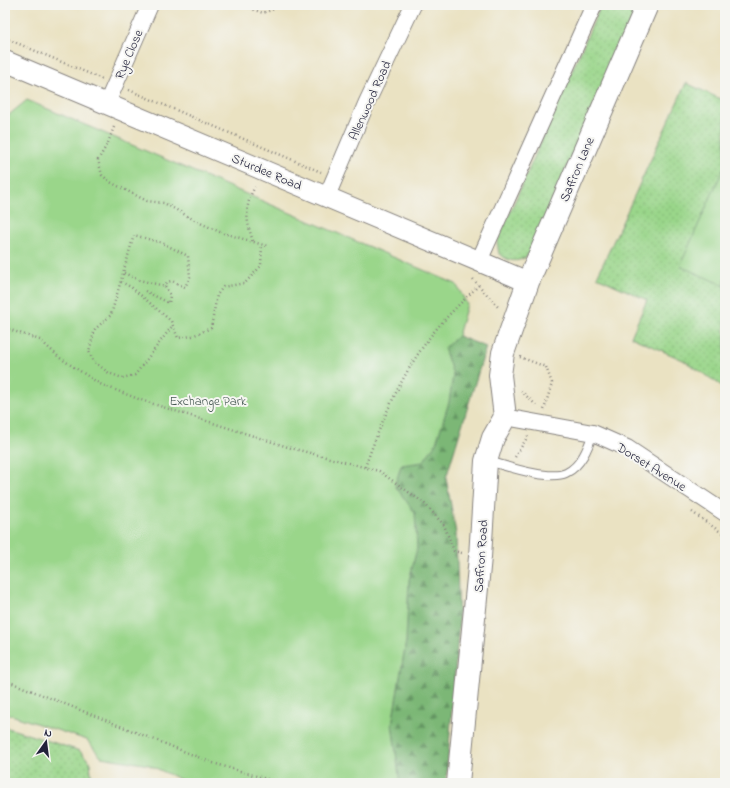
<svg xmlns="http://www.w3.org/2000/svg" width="730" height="788" viewBox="0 0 730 788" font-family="'Indie Flower',sans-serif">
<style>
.grass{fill:url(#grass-dots);stroke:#5e7c62}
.forest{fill:url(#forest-firs);stroke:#4e6c58}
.green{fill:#9ad68a;stroke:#5e7c62}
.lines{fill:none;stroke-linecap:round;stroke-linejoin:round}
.service-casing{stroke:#86827e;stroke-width:10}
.minor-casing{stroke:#86827e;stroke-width:18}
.tertiary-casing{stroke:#86827e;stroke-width:22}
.secondary-casing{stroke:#86827e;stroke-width:24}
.path{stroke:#86827e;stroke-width:2.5;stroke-dasharray:1 3;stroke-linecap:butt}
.service{stroke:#fff;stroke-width:8}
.minor{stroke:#fff;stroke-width:16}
.tertiary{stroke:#fff;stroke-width:20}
.secondary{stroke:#fff;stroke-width:22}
.labels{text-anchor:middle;stroke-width:4;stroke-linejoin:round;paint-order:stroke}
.street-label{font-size:13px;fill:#22223b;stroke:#f6f6f2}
.park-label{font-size:13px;fill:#465853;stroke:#f6f6f2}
</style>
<defs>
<pattern id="grass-dots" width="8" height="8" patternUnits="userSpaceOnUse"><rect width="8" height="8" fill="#9ad68a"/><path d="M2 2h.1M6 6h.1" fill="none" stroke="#84b778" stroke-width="1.8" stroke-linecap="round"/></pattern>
<pattern id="forest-firs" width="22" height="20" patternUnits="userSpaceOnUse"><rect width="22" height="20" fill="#7bb776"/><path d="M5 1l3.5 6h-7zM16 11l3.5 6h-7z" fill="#649462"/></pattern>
</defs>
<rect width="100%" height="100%" fill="#f6f6f2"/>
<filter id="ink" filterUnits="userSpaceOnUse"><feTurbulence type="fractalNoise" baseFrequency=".025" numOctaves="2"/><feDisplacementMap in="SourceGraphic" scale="8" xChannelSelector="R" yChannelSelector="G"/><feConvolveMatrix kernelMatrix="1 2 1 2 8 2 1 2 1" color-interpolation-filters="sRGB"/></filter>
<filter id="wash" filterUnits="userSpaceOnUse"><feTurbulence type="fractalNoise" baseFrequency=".012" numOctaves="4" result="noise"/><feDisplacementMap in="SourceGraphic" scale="16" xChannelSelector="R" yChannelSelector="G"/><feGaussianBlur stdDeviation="0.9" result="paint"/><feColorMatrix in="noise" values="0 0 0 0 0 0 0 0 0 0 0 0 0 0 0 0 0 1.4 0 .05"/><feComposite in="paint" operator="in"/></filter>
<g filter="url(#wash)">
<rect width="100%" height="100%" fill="#eae2c2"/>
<path class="grass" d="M 601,5 L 638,5 L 528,256 C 516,263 510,262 499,254 L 497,242 Z
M 686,83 L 725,101 L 725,388 L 683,360 L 631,337 L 647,300 L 597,277 Z
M 5,727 L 80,751 L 90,762 L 92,783 L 5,783 Z"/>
<path class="forest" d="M 453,334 L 486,347 L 446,478 L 456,533 L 459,622 L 446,783 L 400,783 L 392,724 L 406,641 L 409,580 L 417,548 L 415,513 L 395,486 L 401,465 L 423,462 L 436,443 L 449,402 L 453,375 L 444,348 Z
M 124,776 L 136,780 L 138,783 L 112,783 Z"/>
<path class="green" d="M 27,100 L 456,284 L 467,304 L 458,336 L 444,348 L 453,375 L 449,402 L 436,443 L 423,462 L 401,465 L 395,486 L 415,513 L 417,548 L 409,580 L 406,641 L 392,724 L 400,783 L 188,783 L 149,765 L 101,757 L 87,740 L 5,713 L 5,118 Z
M 725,165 L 725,286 L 680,266 Z"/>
</g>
<g filter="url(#ink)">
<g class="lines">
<g class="service-casing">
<path id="service" d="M 488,461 C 506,466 549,481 566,473 C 581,466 588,448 593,433"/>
</g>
<g class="minor-casing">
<path id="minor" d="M 107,103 L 150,5
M 327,196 L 367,102 L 413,5
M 479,261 L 594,5
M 505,417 L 593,433 L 627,448 L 725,513"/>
</g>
<g class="tertiary-casing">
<path id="tertiary" d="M 5,61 L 528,282"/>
</g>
<g class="secondary-casing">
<path id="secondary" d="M 458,783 L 480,557 L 486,461 L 493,438 L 505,417 L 500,375 L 503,353 L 528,282 L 647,5"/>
</g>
<path class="path" d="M 242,5 L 263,13 L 274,9 L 276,5
M 5,38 L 102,79
M 129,90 L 321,172
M 114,127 L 108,143 L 98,160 L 102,175 L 110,182 L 147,201 L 164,203 L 198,222 L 220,232 L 267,246
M 253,241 C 246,222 244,205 255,187
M 124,273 L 139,280 L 165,286
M 473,279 L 499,308
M 121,282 L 131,287 L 171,321 L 178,338 L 192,336 L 211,328 L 217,295 L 223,287 L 245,283 L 261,266 L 262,244
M 145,291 L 169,303 L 170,295 L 165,286 L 167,282 L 172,281 L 185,287 L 190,277 L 188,256 L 162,243 L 134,235 L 111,315 L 95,329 L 89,351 L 93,361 L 109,373 L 122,378 L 135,375 L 173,325
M 5,328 L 40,340 L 60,358 L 100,384 L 141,400 L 291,448 L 379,471 L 424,503 L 444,525 L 454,551 L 462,553
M 520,357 L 546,367 L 552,383 L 544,410
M 521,391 L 536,405
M 515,457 L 528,436
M 365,467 C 380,425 399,380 425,344 C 440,322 460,304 479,285
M 692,512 L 725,535
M 5,680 L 213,763 L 280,783"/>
<use href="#service" class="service"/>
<use href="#minor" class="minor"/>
<use href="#tertiary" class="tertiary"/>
<use href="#secondary" class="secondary"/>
</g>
</g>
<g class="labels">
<g class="street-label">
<text transform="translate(128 54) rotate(-67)" y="5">Rye Close</text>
<text transform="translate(369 100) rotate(-66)" y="5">Allenwood Road</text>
<text transform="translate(576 169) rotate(-67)" y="5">Saffron Lane</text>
<text transform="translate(267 171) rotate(23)" y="5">Sturdee Road</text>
<text transform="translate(652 466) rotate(32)" y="5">Dorset Avenue</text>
<text transform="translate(480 556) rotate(-86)" y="5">Saffron Road</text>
</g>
<g class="park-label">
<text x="208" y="405">Exchange Park</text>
</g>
</g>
<rect width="730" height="788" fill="none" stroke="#f6f6f2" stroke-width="20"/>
<g transform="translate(46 742) rotate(14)" stroke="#f6f6f2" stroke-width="3" paint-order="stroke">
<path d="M0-3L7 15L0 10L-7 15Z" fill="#22223b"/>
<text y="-6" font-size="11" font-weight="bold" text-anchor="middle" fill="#22223b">N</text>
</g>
</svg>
